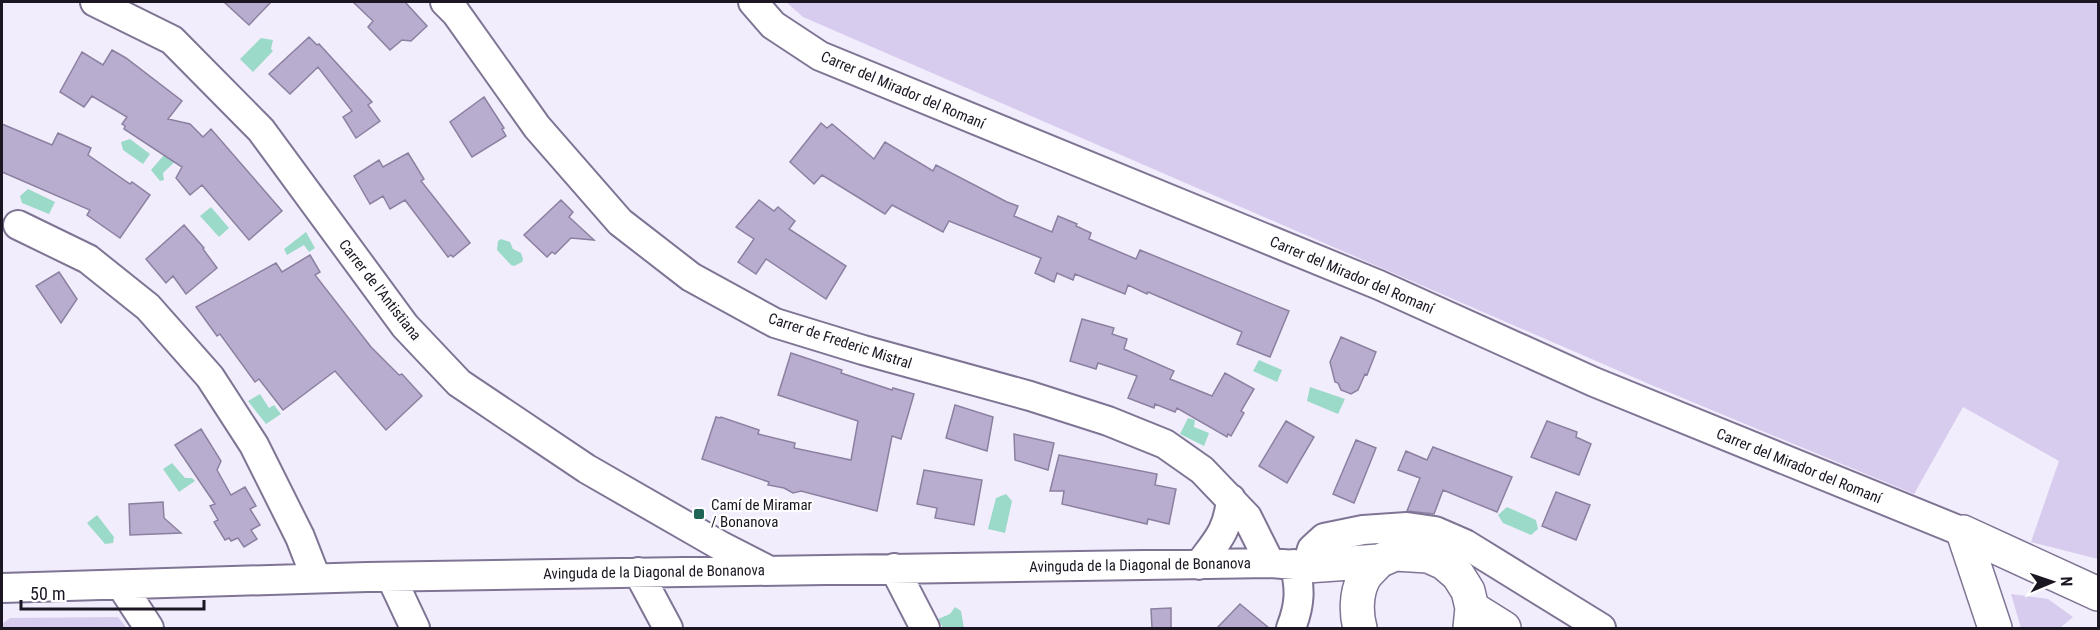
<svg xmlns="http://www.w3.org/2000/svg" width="2100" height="630" viewBox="0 0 2100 630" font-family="'Roboto Condensed',sans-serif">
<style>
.green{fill:#d7cced}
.water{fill:#9bdac8}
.building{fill:#b8adcf;stroke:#8b80a0;stroke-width:1.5}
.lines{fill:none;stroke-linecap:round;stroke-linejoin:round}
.minor-casing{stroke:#7f7494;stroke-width:32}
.tertiary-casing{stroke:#7f7494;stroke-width:36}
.minor{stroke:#fff;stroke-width:28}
.tertiary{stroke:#fff;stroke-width:33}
.poi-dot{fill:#206455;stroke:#fff;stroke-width:2}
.labels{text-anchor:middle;stroke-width:4.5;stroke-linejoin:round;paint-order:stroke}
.street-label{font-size:15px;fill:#1b1622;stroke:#fff}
.poi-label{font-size:15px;fill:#1b1622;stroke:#fff;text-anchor:start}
</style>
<rect width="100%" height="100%" fill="#f2edfc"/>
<path class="green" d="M 786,2 L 2098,2 L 2098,559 L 2031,542 L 2059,461 L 1963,407 L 1914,494 L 1649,384 L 803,17 Z
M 2011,594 L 2048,599 L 2073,617 L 2060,628 L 2021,628 Z
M 118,617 L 127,628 L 2,628 L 2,624 L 10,618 Z"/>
<path class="water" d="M 261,38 L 273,40 L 271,49 L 273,51 L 253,72 L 240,59 Z
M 130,139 L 150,154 L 143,164 L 123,150 L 121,142 Z
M 171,147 L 180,157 L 163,173 L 164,180 L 160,181 L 151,170 Z
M 28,189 L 55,202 L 49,214 L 22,203 L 20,196 Z
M 211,207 L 229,228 L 219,237 L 200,216 Z
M 306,232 L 315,248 L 309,252 L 304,245 L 287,255 L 284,249 Z
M 501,239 L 510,242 L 513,249 L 521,253 L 523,259 L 522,262 L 514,266 L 511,265 L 497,250 L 498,241 Z
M 1259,360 L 1282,370 L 1277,382 L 1253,371 Z
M 1310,387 L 1345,399 L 1338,414 L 1307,401 Z
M 260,394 L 269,408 L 274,405 L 281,414 L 266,424 L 248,401 Z
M 1188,418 L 1195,420 L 1194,427 L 1209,433 L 1204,446 L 1180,434 Z
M 172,463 L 185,478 L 192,478 L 195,481 L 179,492 L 163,469 Z
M 1006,494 L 1012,501 L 1005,533 L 988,529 L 996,498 Z
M 1507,507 L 1536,520 L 1538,529 L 1531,535 L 1503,523 L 1498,515 Z
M 97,515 L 114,537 L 113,543 L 105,544 L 87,523 Z
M 955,607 L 961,611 L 964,628 L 943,628 L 938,619 L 950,614 Z"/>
<path class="building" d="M 224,2 L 271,2 L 249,25 Z
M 353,2 L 405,2 L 427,26 L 411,41 L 402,40 L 390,50 L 368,27 L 373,21 Z
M 309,37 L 317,45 L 319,44 L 372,102 L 368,105 L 380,121 L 356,138 L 343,117 L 352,111 L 318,67 L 290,94 L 269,74 Z
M 112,50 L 126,58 L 182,101 L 168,119 L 190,124 L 203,137 L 211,129 L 282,211 L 249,240 L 202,185 L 190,195 L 176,178 L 182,167 L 124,129 L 125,126 L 122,124 L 127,117 L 92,96 L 84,107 L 60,92 L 82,52 L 103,65 Z
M 484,97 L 504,128 L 502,129 L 506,136 L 472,157 L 450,122 Z
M 821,123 L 827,128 L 832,124 L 874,159 L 885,142 L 933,171 L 936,165 L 1007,202 L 1018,206 L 1014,216 L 1052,232 L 1058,216 L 1077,224 L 1076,226 L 1091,233 L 1089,239 L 1136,259 L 1140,250 L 1289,311 L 1270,357 L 1237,344 L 1242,332 L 1148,292 L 1147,294 L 1128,285 L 1125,294 L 1075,274 L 1073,280 L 1057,273 L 1054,282 L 1035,273 L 1041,258 L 949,221 L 943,232 L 892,205 L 885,214 L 822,175 L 814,184 L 790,162 Z
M 2,124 L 52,145 L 58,133 L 91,148 L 88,155 L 130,184 L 132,182 L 150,195 L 120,238 L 87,215 L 90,210 L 2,172 Z
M 408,153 L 424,179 L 421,181 L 470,243 L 453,257 L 451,255 L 448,257 L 405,200 L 390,209 L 383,196 L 370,204 L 354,176 L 379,160 L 383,167 Z
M 561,200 L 573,212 L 569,217 L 594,240 L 571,238 L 555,254 L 552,252 L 547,257 L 524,235 Z
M 759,200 L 774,211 L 778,207 L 795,221 L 789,229 L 846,266 L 826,299 L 766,259 L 756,274 L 738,262 L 754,239 L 736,227 Z
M 184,225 L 204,248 L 203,249 L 217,268 L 186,294 L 173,276 L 166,283 L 146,259 Z
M 310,255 L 320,272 L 315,275 L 371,347 L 399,375 L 402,374 L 422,396 L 386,430 L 335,371 L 283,410 L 259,379 L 255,382 L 220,334 L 217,336 L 196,307 L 276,263 L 282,272 Z
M 59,272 L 77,299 L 61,323 L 36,286 Z
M 1082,319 L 1114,328 L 1112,334 L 1127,339 L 1124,349 L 1174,371 L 1170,379 L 1212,396 L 1225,373 L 1254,389 L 1241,411 L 1244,413 L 1231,436 L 1228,434 L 1227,437 L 1177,408 L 1175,412 L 1155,404 L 1154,408 L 1128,398 L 1137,376 L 1098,363 L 1096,369 L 1070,361 Z
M 1341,337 L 1376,352 L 1367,375 L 1365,374 L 1358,390 L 1351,394 L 1341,390 L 1338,383 L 1335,382 L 1330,362 Z
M 791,353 L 842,370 L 841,373 L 892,390 L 893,388 L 914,394 L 901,439 L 892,436 L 877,511 L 801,491 L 793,493 L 784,488 L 768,485 L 769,482 L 702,459 L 716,417 L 720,418 L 721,417 L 759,430 L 758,434 L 795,443 L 794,448 L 851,460 L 858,421 L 778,395 Z
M 955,405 L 993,417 L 987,451 L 946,438 Z
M 1286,421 L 1314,437 L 1287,483 L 1259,466 Z
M 1547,421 L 1577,432 L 1576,437 L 1591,444 L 1579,475 L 1531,457 Z
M 201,429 L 221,461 L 217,470 L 231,495 L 245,487 L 256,506 L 250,509 L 260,525 L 251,530 L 257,539 L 244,547 L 238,538 L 231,541 L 229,538 L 225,540 L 214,522 L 218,520 L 210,506 L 215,504 L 175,445 Z
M 1014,434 L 1054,443 L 1048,470 L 1015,460 Z
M 1356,440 L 1376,448 L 1354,503 L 1333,494 Z
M 1433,447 L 1512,477 L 1497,512 L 1443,490 L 1434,514 L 1407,511 L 1420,478 L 1398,470 L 1406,451 L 1427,460 Z
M 1059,455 L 1157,474 L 1155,485 L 1176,489 L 1169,524 L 1148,519 L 1147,524 L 1062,504 L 1064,491 L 1050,491 Z
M 924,470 L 982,480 L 974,525 L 935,518 L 937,508 L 917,504 Z
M 1556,492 L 1590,505 L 1576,540 L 1542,526 Z
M 163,502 L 164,518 L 181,533 L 130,535 L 129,504 Z
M 1240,604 L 1269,628 L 1217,628 Z
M 1171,608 L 1171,628 L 1152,628 L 1151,609 Z"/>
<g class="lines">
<g class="minor-casing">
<path id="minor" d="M 95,2 L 172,40 L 261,130 L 405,326 L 459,383 L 587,469 L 721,546 L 764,568
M 445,2 L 456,13 L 537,127 L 620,222 L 691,277 L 775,323 L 863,350 L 1030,396 L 1108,421 L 1165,444 L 1202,470 L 1247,517 L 1270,563
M 753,2 L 773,25 L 820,56 L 1379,285 L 1594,382 L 1963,532
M 18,225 L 88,259 L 148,307 L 210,377 L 254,445 L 300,537 L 316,578
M 1199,565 C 1217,541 1228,531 1231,499
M 894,568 L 925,628
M 638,572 L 668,628
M 391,577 L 415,628
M 121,585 L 149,628
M 2,588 L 367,577 L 1270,563 L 1307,566 L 1312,549 L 1324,538 L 1363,530 L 1407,527 L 1435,531 L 1465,544 L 1601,628
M 1291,628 C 1300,605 1301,588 1294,564"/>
</g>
<g class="tertiary-casing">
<path id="tertiary" d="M 1963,532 L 2098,594
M 1963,532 L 1995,628
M 1307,566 L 1379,561 L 1395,554 L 1428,556 L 1444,563 L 1458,575 L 1468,591 L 1472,608 L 1470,628
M 1472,608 L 1504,628
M 1360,628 C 1356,614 1356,594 1363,580 C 1366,573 1374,567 1379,561"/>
</g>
<use href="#minor" class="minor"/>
<use href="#tertiary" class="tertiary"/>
</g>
<rect class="poi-dot" x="693" y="508" width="12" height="12" rx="3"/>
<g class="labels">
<g class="street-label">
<text transform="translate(903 90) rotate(23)" y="5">Carrer del Mirador del Romaní</text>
<text transform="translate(1352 275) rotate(23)" y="5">Carrer del Mirador del Romaní</text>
<text transform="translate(380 290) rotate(52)" y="5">Carrer de l'Antistiana</text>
<text transform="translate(840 341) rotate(18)" y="5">Carrer de Frederic Mistral</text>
<text transform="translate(1799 466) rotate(22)" y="5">Carrer del Mirador del Romaní</text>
<text transform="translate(1140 565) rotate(-1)" y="5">Avinguda de la Diagonal de Bonanova</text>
<text transform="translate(654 572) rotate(-1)" y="5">Avinguda de la Diagonal de Bonanova</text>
</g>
<g class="poi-label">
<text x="711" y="510">Camí de Miramar<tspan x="711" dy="17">/ Bonanova</tspan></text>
</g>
</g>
<rect width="2100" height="630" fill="none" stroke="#1b1622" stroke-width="6"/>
<g transform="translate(2052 582) rotate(88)" stroke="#ffffff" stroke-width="4.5" paint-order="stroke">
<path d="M0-4.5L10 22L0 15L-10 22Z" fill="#1b1622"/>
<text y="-9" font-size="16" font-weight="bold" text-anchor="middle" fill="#1b1622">N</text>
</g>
<path d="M21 600v9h183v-9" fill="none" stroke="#1b1622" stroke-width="3"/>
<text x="30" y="600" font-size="18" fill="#1b1622" stroke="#ffffff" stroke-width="4.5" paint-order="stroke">50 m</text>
</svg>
